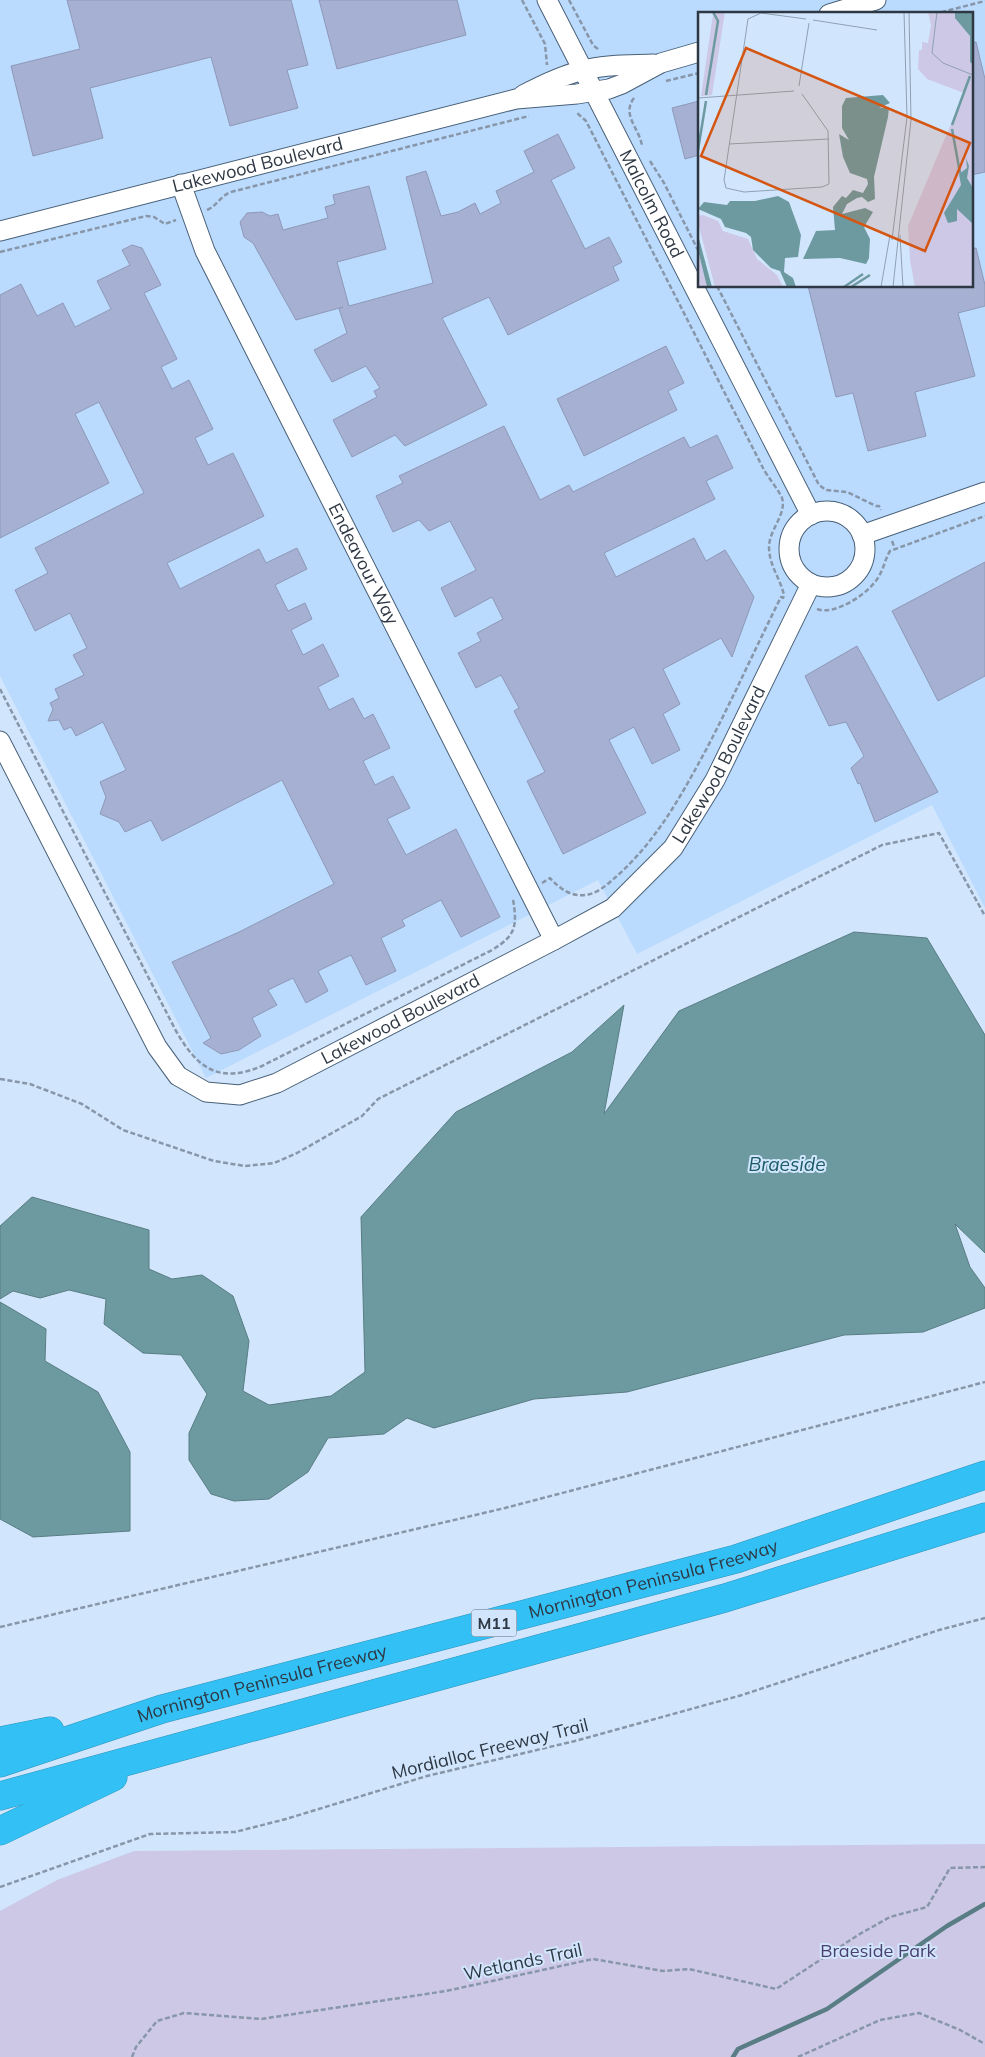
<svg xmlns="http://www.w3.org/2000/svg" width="985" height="2057" viewBox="0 0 985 2057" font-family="Mulish,sans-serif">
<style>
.built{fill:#bbdbfe;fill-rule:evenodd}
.green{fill:#cdc8e6}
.water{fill:#6c9aa0;stroke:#597d84}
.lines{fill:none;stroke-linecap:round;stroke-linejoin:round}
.stream{stroke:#597d84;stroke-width:4.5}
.building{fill:#a6b0d2;stroke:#8e98b8}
.minor-casing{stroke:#486078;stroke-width:21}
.highway-casing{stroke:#3191b7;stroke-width:29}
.path{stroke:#8796a8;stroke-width:2.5;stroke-dasharray:5 2.5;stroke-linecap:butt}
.minor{stroke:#fff;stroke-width:19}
.highway{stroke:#33c1f5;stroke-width:28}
.labels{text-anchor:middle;stroke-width:4;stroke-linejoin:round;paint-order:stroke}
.shield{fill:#d1e6fd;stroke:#5f6c7c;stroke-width:1}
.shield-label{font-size:16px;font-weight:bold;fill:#2e3844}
.street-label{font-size:18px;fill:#2e3844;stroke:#d1e6fd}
.park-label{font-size:18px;fill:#4a3f6f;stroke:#d1e6fd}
.water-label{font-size:19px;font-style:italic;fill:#1b5a62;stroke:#d1e6fd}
.inset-river{fill:none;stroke:#6c9aa0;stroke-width:2.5}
.inset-road{fill:none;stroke:#90a0b3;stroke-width:1}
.view{fill:#d55612;fill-opacity:0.15;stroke:#d55612;stroke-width:2.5}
.inset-edge{fill:none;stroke:#2e3844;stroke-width:2.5}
</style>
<rect width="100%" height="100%" fill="#d1e6fd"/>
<path class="built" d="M 0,0 L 985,0 L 985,908 L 932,805 L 637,954 L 598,880 L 206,1078 L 0,676 ZM 699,14 L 971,14 L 971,286 L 699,286 Z"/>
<path class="green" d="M 985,1844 L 985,2057 L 0,2057 L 0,1911 L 57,1880 L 134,1851 Z"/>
<path class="water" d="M 854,932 L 927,938 L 985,1035 L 985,1253 L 955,1224 L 970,1267 L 985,1288 L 985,1308 L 923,1332 L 844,1335 L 627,1392 L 534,1399 L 434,1428 L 407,1418 L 384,1434 L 328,1438 L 308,1472 L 269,1499 L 234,1501 L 211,1494 L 189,1460 L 189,1433 L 207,1394 L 181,1355 L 143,1353 L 104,1324 L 106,1299 L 69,1290 L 40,1298 L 13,1291 L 0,1299 L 0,1226 L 32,1197 L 149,1230 L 149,1269 L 172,1279 L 202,1275 L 233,1296 L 249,1341 L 243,1391 L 269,1405 L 331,1396 L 365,1372 L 361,1217 L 456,1112 L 572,1052 L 624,1005 L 604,1114 L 679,1011 Z
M 0,1302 L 46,1329 L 45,1361 L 98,1392 L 130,1452 L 130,1531 L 33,1537 L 0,1519 Z"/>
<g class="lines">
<path class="stream" d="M 733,2057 L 738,2049 L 827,2009 L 947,1926 L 985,1904"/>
</g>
<path class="building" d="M 67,0 L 291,0 L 308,65 L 287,70 L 298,108 L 230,126 L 211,57 L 90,88 L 103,138 L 33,156 L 11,66 L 80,49 Z
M 319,0 L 457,0 L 466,35 L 337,69 Z
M 971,42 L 976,42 L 985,79 L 985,172 L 971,175 Z
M 699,101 L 699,155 L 685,159 L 672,108 Z
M 558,134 L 575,168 L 551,180 L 585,249 L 609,237 L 622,262 L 613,267 L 619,280 L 508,335 L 489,297 L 442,318 L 487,405 L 405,446 L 395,435 L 352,457 L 333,420 L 377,397 L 374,391 L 380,388 L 366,366 L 332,382 L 314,350 L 347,333 L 339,309 L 343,307 L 296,320 L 253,243 L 244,237 L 240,222 L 247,213 L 262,212 L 270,216 L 278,214 L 283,230 L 328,218 L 325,207 L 335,204 L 333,195 L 369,186 L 386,249 L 337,262 L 349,306 L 433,283 L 406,177 L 426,171 L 441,216 L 458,212 L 475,203 L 480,214 L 501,203 L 496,191 L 534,172 L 524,151 Z
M 132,245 L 142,248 L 161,285 L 144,293 L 177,359 L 161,367 L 172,389 L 189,380 L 213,429 L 195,438 L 208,465 L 233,453 L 264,516 L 167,563 L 180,589 L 259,549 L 266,563 L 297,548 L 307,569 L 275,585 L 288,611 L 305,603 L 312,619 L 291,630 L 303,655 L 323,644 L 339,676 L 318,687 L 329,710 L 353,698 L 364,719 L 373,714 L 390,748 L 363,761 L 375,785 L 393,776 L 410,808 L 387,819 L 406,855 L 456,829 L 500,917 L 461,937 L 441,900 L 402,920 L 405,926 L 381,938 L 396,971 L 366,985 L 351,955 L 318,971 L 328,991 L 306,1003 L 293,978 L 268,990 L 277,1005 L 252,1018 L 261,1036 L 239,1050 L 221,1054 L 203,1043 L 211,1038 L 172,962 L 239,932 L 334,884 L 282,780 L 162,841 L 151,820 L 125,832 L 119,822 L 100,814 L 106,797 L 100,782 L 126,770 L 103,722 L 76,736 L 71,727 L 64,730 L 59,720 L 48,721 L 53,709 L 50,703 L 59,698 L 55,689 L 84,675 L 73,655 L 87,648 L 70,613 L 35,631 L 15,590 L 48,573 L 35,548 L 144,493 L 99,402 L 75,414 L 109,483 L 0,538 L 0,295 L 21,284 L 37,316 L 63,303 L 75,327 L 111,309 L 97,281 L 130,265 L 122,250 Z
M 976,248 L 985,285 L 985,306 L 958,313 L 975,376 L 915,392 L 926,436 L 868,451 L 853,393 L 836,397 L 808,286 L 971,286 L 971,249 Z
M 666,346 L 684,383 L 668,391 L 677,410 L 584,456 L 557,399 Z
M 504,426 L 540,500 L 569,485 L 573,492 L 684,437 L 690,448 L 717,435 L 733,468 L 706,481 L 715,499 L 604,553 L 616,577 L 694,538 L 706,561 L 725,550 L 754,597 L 732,657 L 721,638 L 663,669 L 680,704 L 663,714 L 680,750 L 652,764 L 634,727 L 609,740 L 646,813 L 563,854 L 527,781 L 545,772 L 514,711 L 519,708 L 501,675 L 476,688 L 458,653 L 481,641 L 477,633 L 503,619 L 492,597 L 455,617 L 441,588 L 476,570 L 450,521 L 429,531 L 419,520 L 393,532 L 376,496 L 403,483 L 399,476 Z
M 985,562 L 985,676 L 938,701 L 892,611 Z
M 857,646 L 938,792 L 875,822 L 860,783 L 858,784 L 851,768 L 864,756 L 846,722 L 829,726 L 805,676 Z"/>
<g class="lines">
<g class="minor-casing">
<g id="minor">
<path id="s1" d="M 547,0 L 811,515"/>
<path d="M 829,14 L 876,0"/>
<path d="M 523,95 C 542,85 562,75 584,70 C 607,64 631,65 654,64"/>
<path id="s2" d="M 181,184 L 205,251 L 554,940"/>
<path id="s3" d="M 0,231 L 516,99 L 577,94 L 609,89 L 622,84 L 661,63 L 699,52"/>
<circle cx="827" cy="549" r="38"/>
<path d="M 862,535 L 985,492"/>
<path id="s4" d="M 0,741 L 157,1047 L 178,1076 L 206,1092 L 240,1095 L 277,1083 L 554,940 L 613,908 L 673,848 L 715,780 L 811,584"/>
</g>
</g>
<g class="highway-casing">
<g id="highway">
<path d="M 0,1741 L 50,1731"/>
<path id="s5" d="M 0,1763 L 162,1709 L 736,1559 L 985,1475"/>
<path d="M 0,1796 L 725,1598 L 985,1517"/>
<path d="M 0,1831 L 113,1777"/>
</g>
</g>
<path class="path" d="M 522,0 L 545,44 L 547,65
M 569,0 L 593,45 L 599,50
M 934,14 L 985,1
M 666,81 L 699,73
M 634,98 C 621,115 640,129 642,146
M 650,161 L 664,183 L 699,252
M 207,210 C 217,206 220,196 231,192 L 529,116
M 0,252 L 146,216 L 154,217 L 165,224 L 176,220
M 717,286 L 819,485 L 826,490 L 847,492 L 876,506 L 879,506 L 881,510
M 892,541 L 895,549
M 817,609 C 835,616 870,593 879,576 C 884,568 885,559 890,551 L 985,516
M 0,689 L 176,1031 C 198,1069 219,1084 262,1066 L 492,950 C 517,935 517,925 513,899
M 542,883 L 550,878 C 560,889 571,897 586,895 C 599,893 609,883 618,875 C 658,839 682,794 707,748 C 733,698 756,647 781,597 L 783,598 L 784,595 C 780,578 769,565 769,547 C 769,530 787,514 782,498 C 780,492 767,476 763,468 L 586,121 L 576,112
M 0,1079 L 30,1084 L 82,1104 L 123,1130 L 214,1161 L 245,1166 L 274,1163 L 297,1153 L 362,1116 L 378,1099 L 882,845 L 939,833 L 985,916
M 0,1627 L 505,1508 L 985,1382
M 0,1887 L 150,1834 L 235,1832 L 286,1819 L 427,1776 L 575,1741 L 742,1695 L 939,1630 L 985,1618
M 132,2057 L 136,2047 L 157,2021 L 184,2013 L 261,2019 L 446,1991 L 593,1959 L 663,1971 L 689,1969 L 776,1989 L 858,1935 L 890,1917 L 927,1907 L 950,1868 L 985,1867
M 798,2057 L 880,2020 L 919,2013 L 960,2030 L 985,2044"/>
<use href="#minor" class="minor"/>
<use href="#highway" class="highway"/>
</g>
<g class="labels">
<rect class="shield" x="471.5" y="1609.5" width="45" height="27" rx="4"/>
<g class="shield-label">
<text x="494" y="1629">M11</text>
</g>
<g class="street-label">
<text dy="6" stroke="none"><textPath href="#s3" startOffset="266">Lakewood Boulevard</textPath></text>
<text dy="6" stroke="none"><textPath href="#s1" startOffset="229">Malcolm Road</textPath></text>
<text dy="6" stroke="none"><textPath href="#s2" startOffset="422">Endeavour Way</textPath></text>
<text dy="6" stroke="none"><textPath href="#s4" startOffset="1044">Lakewood Boulevard</textPath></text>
<text dy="6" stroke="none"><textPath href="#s4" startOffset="624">Lakewood Boulevard</textPath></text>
<text dy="6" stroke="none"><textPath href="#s5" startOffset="679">Mornington Peninsula Freeway</textPath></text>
<text dy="6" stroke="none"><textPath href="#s5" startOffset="274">Mornington Peninsula Freeway</textPath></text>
<text transform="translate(490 1749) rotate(-14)" y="6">Mordialloc Freeway Trail</text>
<text transform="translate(523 1962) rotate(-12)" y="6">Wetlands Trail</text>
</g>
<g class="park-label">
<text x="878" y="1957">Braeside Park</text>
</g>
<g class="water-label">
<text x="787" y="1171">Braeside</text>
</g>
</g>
<g transform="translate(698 12)">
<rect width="275" height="275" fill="#d1e6fd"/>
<path d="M 12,0 L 27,0 L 14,83 L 3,84 L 15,2 ZM 230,0 L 275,0 L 275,275 L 217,275 L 212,248 L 210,214 L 266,81 L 229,67 L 220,57 L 221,38 L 224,38 L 224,30 L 230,31 L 233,13 ZM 5,203 L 20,209 L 25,219 L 50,227 L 59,247 L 79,263 L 85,275 L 17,275 L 0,211 L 0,204 ZM 0,238 L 9,275 L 0,275 Z" fill="#cdc8e6"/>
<path d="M 257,0 L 275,0 L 275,52 L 272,50 L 272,24 L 257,6 ZM 185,83 L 192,91 L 181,96 L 191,95 L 190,105 L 176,165 L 177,187 L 170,190 L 164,185 L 159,186 L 149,192 L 144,202 L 167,196 L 175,200 L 166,215 L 172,227 L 171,246 L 168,252 L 142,246 L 105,247 L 118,219 L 137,218 L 135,195 L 144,184 L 148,186 L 155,178 L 165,181 L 170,172 L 169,167 L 152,161 L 145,145 L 141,122 L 151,128 L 144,116 L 144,94 L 148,86 ZM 268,146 L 271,154 L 269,166 L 275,176 L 275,212 L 259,197 L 259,209 L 250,211 L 246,201 L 263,173 L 261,162 L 269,156 ZM 80,184 L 91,190 L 103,223 L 100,245 L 87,246 L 86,260 L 95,266 L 98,275 L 89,275 L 82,259 L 73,256 L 55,238 L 53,225 L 48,221 L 27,215 L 23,207 L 0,197 L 6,190 L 29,193 L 32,189 L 57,189 ZM 0,223 L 14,275 L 9,275 L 0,238 Z" fill="#6c9aa0"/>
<path class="inset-river" d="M 8,83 L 20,9 L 15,0M 254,113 L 272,64M 254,117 L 262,161M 0,138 L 8,89M 146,275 L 165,262M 153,275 L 172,263"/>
<path class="inset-road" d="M 239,0 L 234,41 L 245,51 L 275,63M 115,8 L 179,18M 101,74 L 111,11M 104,82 L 130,119 L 131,172 L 124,175 L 46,180 L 28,176 L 26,168 L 50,7 L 63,1 L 108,7M 0,86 L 96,79M 31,132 L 131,127M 202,223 L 205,275M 194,228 L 209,105 L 206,0M 183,275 L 192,223M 195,275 L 213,108 L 211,0"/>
<path class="view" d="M 48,36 L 272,131 L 227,239 L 3,144 Z"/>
<rect width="275" height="275" class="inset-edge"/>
</g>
</svg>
